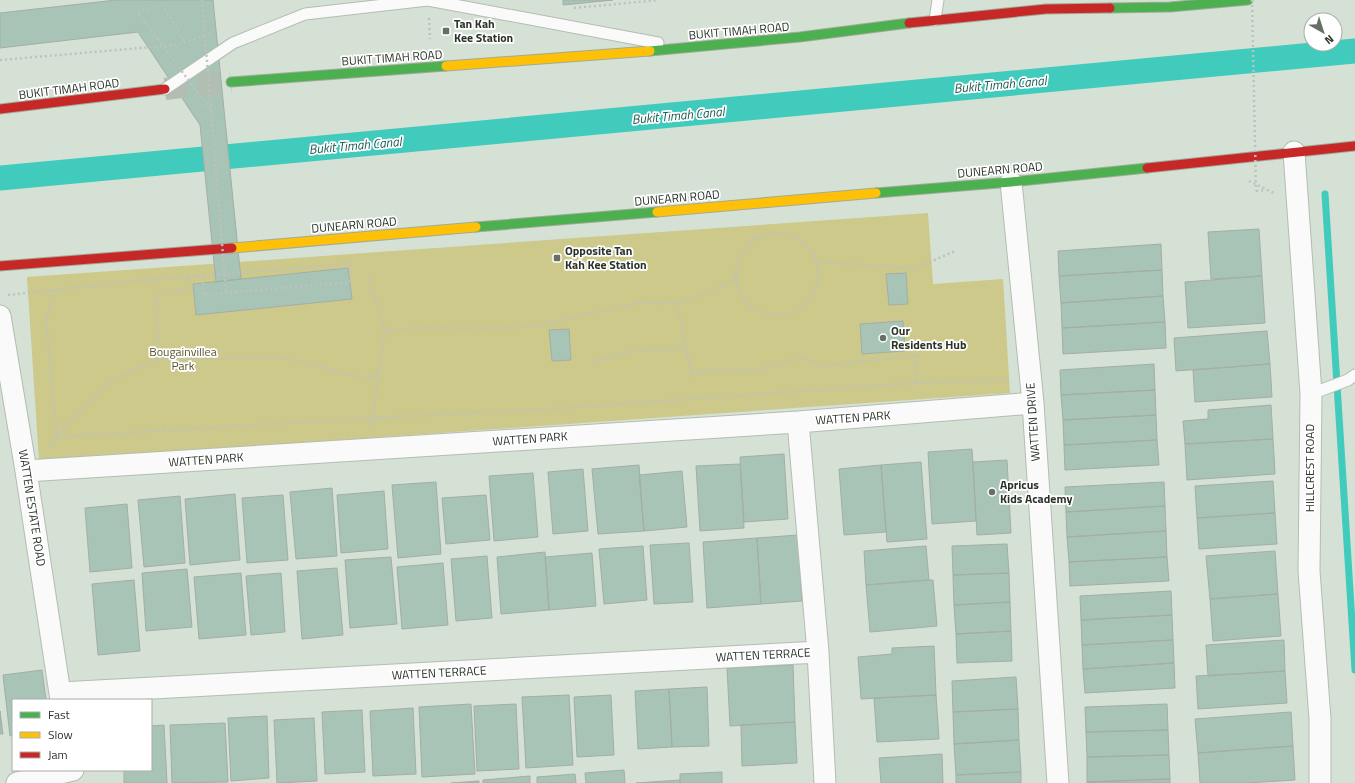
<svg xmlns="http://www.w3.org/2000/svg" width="1355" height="783" viewBox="0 0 1355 783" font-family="'Titillium Web',sans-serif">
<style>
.green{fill:#cdc98a}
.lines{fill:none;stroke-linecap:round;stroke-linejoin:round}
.stream{stroke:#40cbbc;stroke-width:7}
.canal{stroke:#40cbbc;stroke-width:25}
.building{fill:#a8c4b6;stroke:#a3aea6}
.highway-tunnel{stroke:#b3beb2;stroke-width:22;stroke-dasharray:22 11;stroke-linecap:butt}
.lane-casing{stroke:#b3bdb2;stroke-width:13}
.street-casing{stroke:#b3bdb2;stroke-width:23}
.fast-casing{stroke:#a1ab98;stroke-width:11}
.slow-casing{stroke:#a1ab98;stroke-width:11}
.jam-casing{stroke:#a1ab98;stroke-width:11}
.path{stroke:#bec2be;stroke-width:2.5;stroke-dasharray:2 3;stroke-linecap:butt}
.lane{stroke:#f9faf9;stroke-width:11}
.street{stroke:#f9faf9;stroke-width:21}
.fast{stroke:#4caf50;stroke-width:9}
.slow{stroke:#ffc107;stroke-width:9}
.jam{stroke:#c62828;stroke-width:9}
.path-bridge{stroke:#bec2be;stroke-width:2.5;stroke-dasharray:2 3;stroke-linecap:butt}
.poi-dot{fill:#667065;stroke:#fff;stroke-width:1.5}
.labels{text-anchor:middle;stroke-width:3.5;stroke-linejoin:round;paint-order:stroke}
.poi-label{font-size:12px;font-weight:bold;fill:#2a3329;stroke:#fff;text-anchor:start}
.street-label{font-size:12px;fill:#2a3329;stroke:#fff}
.park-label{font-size:12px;fill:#5b5428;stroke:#fff}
.water-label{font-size:13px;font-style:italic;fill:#1b5a53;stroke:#fff}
</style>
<rect width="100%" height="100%" fill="#d5e1d4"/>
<path class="green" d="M 928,213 L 933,284 L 1003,279 L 1010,393 L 39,461 L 27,277 Z"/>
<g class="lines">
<path class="stream" d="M 1325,194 L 1355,670"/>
<path class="canal" d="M 0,178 L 1355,51"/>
</g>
<path class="building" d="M 116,0 L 213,0 L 241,279 L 216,282 L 200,125 L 138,32 L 0,48 L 0,13 Z
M 563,0 L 613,0 L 563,5 Z
M 1259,229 L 1262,276 L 1211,279 L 1208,232 Z
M 1161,244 L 1162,270 L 1059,276 L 1058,251 Z
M 348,268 L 352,299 L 196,315 L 193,284 Z
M 1162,270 L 1163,296 L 1061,303 L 1059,276 Z
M 906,273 L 908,304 L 889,305 L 886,274 Z
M 1262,276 L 1265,323 L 1188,328 L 1185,282 Z
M 1163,296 L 1165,322 L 1062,328 L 1061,303 Z
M 903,321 L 905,351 L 862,354 L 860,324 Z
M 1165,322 L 1166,348 L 1063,354 L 1062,328 Z
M 569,329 L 571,360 L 552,361 L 549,330 Z
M 1267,331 L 1270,364 L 1176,371 L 1174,338 Z
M 1154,364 L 1155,390 L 1061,395 L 1060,370 Z
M 1270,364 L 1272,397 L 1195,402 L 1193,370 Z
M 1155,390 L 1156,415 L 1063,420 L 1061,395 Z
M 1271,405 L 1273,439 L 1185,444 L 1183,421 L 1208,419 L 1208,410 Z
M 1156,415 L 1157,440 L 1064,445 L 1063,420 Z
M 1273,439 L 1275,474 L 1187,480 L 1185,444 Z
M 1157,440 L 1159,465 L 1065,470 L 1064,445 Z
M 972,449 L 976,521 L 932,524 L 928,452 Z
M 784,454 L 788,519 L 744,522 L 740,457 Z
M 1007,460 L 1011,533 L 977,535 L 973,462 Z
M 921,462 L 927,539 L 887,542 L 881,465 Z
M 740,464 L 744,528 L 700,531 L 696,466 Z
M 639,465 L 644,531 L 598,534 L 592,469 Z
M 881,465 L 886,532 L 844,535 L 839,469 Z
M 583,469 L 588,531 L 553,534 L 548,472 Z
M 682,471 L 687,527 L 644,531 L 639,475 Z
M 533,473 L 538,537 L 494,541 L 489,476 Z
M 1273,481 L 1275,513 L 1197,518 L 1195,486 Z
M 436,482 L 441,554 L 398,558 L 392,485 Z
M 1164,482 L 1165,506 L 1066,512 L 1065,487 Z
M 332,488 L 337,556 L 296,559 L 290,492 Z
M 384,491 L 388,549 L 341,553 L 337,495 Z
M 235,494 L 240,560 L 190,565 L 185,499 Z
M 283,495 L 288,560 L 247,563 L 242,498 Z
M 486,495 L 490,540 L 446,544 L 442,498 Z
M 180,496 L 185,563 L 144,567 L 138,500 Z
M 127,504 L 132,568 L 90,572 L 85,508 Z
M 1165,506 L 1166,531 L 1067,537 L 1066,512 Z
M 1275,513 L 1277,544 L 1199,549 L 1197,518 Z
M 1166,531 L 1167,557 L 1069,562 L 1067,537 Z
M 798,535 L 802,601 L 761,604 L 757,538 Z
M 757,538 L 761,604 L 707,608 L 703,542 Z
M 689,543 L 693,602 L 654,604 L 650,545 Z
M 1007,544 L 1009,573 L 953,575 L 952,546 Z
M 643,546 L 647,600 L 604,604 L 599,549 Z
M 926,546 L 929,580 L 866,585 L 864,551 Z
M 1275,551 L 1278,594 L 1210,599 L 1206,556 Z
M 545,552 L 549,610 L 501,614 L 497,557 Z
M 592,553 L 596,606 L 549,610 L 545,557 Z
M 487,556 L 492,618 L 456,621 L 451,559 Z
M 391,557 L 397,624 L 350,628 L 345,560 Z
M 1167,557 L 1169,581 L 1070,586 L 1069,562 Z
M 443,563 L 448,625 L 402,629 L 397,567 Z
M 337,568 L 343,635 L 302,639 L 297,571 Z
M 187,569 L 192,627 L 146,631 L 142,573 Z
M 241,573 L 246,635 L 199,639 L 194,577 Z
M 281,573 L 285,632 L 251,635 L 246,576 Z
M 1009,573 L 1010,602 L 954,605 L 953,575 Z
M 134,580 L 140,651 L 98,655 L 92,584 Z
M 929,580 L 933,580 L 937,626 L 870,632 L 866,585 Z
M 1171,591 L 1172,615 L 1081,620 L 1080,596 Z
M 1278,594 L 1281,636 L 1213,641 L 1210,599 Z
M 1010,602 L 1011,631 L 956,634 L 954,605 Z
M 1172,615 L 1173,640 L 1082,645 L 1081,620 Z
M 1011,631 L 1012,661 L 957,663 L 956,634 Z
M 1173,640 L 1174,663 L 1083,669 L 1082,645 Z
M 1284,640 L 1285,671 L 1208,676 L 1206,645 Z
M 934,646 L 936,695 L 861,699 L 858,657 L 892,654 L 892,648 Z
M 1174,663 L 1175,688 L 1085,693 L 1083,669 Z
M 793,665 L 795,722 L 730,726 L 727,668 Z
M 42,670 L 46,700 L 13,700 L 13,735 L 10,736 L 3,675 Z
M 1285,671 L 1287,703 L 1198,709 L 1196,676 Z
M 1016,677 L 1018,709 L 953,712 L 952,681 Z
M 707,687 L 709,746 L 672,747 L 669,689 Z
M 669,689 L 672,747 L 638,749 L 635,691 Z
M 569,695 L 573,765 L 526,768 L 522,697 Z
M 611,695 L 614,755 L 577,757 L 574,697 Z
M 936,695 L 939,739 L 877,742 L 874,698 Z
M 471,704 L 475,774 L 422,777 L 419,707 Z
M 516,704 L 519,769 L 477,771 L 474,706 Z
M 1167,704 L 1168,730 L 1086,732 L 1085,707 Z
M 413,708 L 416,774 L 373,776 L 370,711 Z
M 1018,709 L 1019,740 L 954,744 L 953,712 Z
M 362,710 L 365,772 L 325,774 L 322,712 Z
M 0,711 L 3,734 L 0,734 Z
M 1291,712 L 1293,746 L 1198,753 L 1195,719 Z
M 267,716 L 269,778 L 231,781 L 228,718 Z
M 314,718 L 317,781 L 277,783 L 274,720 Z
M 795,722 L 797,763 L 742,766 L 741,725 Z
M 225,723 L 228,782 L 172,783 L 170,725 Z
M 164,725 L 167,783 L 124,783 L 124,770 L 151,770 L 151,726 Z
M 1168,730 L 1169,755 L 1087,757 L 1086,732 Z
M 1019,740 L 1021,772 L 956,775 L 954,744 Z
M 1293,746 L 1295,780 L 1247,783 L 1200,783 L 1198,753 Z
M 942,754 L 943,783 L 881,783 L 879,758 Z
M 1169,755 L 1170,779 L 1087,782 L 1087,757 Z
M 624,770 L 625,783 L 586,783 L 585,773 Z
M 722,772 L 722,783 L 680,783 L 680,774 Z
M 1021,772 L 1021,783 L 956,783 L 956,775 Z
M 575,774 L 576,783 L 537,783 L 537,777 Z
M 530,776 L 530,783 L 483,783 L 483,780 Z
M 1170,779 L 1170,783 L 1087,783 L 1087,782 Z
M 680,780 L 680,783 L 636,783 Z
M 479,781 L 479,783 L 451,783 Z"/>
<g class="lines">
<path class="highway-tunnel" d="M 165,89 L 231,82"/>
<g class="lane-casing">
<path id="lane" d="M 935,20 L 938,0
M 165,89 L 233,43 L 305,14 L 428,0 L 658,43
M 1311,394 L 1348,380 L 1355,375"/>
</g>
<g class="street-casing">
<path id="street" d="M 1294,152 L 1311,394 L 1309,571 L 1320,719 L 1320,783
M 1011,182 L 1033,403 L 1058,783
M 0,316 L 26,471 L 61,700
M 798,422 L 818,652 L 825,783
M 26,471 L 798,422 L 1033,403
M 60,693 L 818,652
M 17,783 L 73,770"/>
</g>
<g class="fast-casing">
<path id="fast" d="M 1110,8 L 1170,7 L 1248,0
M 650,51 L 800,37 L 909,23
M 231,82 L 446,66
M 876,193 L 1011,182 L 1147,168
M 476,227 L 657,212"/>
</g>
<g class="slow-casing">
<path id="slow" d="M 446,66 L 650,51
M 657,212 L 876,193
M 232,248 L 476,227"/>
</g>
<g class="jam-casing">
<path id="jam" d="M 909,23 L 1046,9 L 1110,8
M 0,109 L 165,89
M 1147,168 L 1355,146
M 0,266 L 232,248"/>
</g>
<path class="path" d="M 574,8 L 659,0
M 429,18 L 430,39
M 158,39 L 137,12 L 162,5 L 174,23 L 185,43
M 0,60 L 176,45 L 211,34
M 1249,181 L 1274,193
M 1256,191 L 1266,190
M736 274a41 41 0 1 1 82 0a41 41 0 1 1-82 0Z
M 816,261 L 914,269 L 955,251
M 145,277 L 146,280 L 351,264 L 350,282 L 203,295 L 203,276
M 369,278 L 385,331
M 55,290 L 46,320 L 57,437 L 373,418 L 548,409 L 915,383 L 1005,380 L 1007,378
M 8,295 L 146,280
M 677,303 L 692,376 L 704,370 L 754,371 L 801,358 L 825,366 L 917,355 L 915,383
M 158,359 L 156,295 L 159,293 L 185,290 L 188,287 L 188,277
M 592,361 L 638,350 L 687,349
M 372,426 L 378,375
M 49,446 L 72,420 L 112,380 L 158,359 L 281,357 L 363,378 L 378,375 L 385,331 L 427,327 L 481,329 L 535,326 L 639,303 L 677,303 L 704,294 L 736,279"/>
<use href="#lane" class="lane"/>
<use href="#street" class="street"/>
<use href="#fast" class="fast"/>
<use href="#slow" class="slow"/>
<use href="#jam" class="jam"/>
<path class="path-bridge" d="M 202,0 L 226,292
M 1252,0 L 1256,191
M 158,39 L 211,111"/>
</g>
<g class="poi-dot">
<rect x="442" y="27" width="8" height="8" rx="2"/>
<rect x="553" y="254" width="8" height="8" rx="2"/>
<circle cx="883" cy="338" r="4"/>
<circle cx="992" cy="492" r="4"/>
</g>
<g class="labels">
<g class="poi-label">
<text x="454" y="28">Tan Kah<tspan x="454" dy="14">Kee Station</tspan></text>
<text x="565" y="255">Opposite Tan<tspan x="565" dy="14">Kah Kee Station</tspan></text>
<text x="891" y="335">Our<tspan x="891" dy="14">Residents Hub</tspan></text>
<text x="1000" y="489">Apricus<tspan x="1000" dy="14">Kids Academy</tspan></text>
</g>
<g class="street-label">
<text transform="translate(739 31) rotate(-5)" y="4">BUKIT TIMAH ROAD</text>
<text transform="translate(392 58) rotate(-4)" y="4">BUKIT TIMAH ROAD</text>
<text transform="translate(69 89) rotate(-7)" y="4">BUKIT TIMAH ROAD</text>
<text transform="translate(1000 170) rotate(-5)" y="4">DUNEARN ROAD</text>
<text transform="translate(677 198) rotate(-5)" y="4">DUNEARN ROAD</text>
<text transform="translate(354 225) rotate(-5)" y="4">DUNEARN ROAD</text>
<text transform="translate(853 418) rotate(-4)" y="4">WATTEN PARK</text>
<text transform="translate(1033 422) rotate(-94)" y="4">WATTEN DRIVE</text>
<text transform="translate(530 439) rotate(-4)" y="4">WATTEN PARK</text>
<text transform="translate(206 460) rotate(-4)" y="4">WATTEN PARK</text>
<text transform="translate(1310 468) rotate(-90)" y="4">HILLCREST ROAD</text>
<text transform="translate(32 508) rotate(81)" y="4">WATTEN ESTATE ROAD</text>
<text transform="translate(763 655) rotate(-3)" y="4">WATTEN TERRACE</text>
<text transform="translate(439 673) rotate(-3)" y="4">WATTEN TERRACE</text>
</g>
<g class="park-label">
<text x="183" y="356">Bougainvillea<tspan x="183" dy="14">Park</tspan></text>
</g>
<g class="water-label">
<text transform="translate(1000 84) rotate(-5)" y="5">Bukit Timah Canal</text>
<text transform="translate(678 115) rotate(-5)" y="5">Bukit Timah Canal</text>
<text transform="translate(355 145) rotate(-5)" y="5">Bukit Timah Canal</text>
</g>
</g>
<rect x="12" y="699" width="140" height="72" fill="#ffffff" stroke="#aaada9"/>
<rect x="20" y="712" width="20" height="6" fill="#4caf50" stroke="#aaada9"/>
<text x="48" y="719" font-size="12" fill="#2a3329">Fast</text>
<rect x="20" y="732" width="20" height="6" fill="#ffc107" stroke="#aaada9"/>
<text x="48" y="739" font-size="12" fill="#2a3329">Slow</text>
<rect x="20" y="752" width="20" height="6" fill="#c62828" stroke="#aaada9"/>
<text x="48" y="759" font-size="12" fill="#2a3329">Jam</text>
<g transform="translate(1323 32) rotate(141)"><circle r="19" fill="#ffffff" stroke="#aaada9"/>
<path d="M0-3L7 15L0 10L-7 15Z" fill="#667065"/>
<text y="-6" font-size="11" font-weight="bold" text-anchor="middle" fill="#2a3329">N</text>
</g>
</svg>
